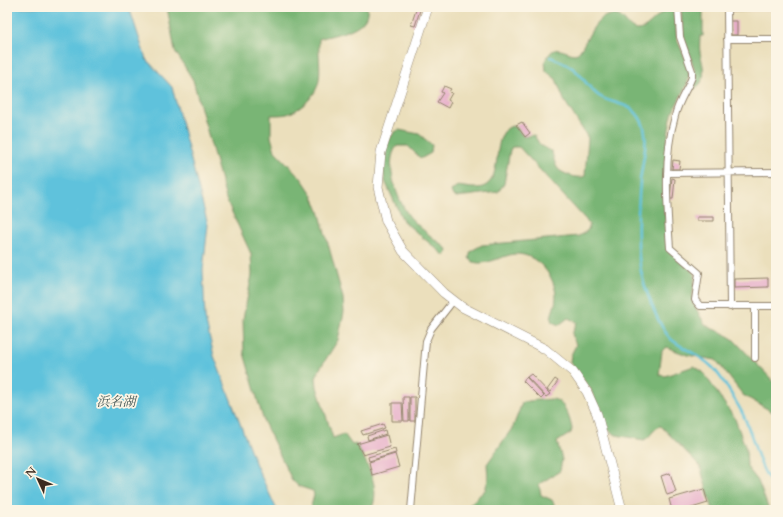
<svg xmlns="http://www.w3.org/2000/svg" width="783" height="517" viewBox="0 0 783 517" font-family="Cardo,'Noto Serif JP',serif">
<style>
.forest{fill:#79b574;stroke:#5a7049}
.water{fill:#5ec2dc;stroke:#4c767d}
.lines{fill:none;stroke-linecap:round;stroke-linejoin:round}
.stream{stroke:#5ec2dc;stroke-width:2.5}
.building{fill:#e6acc9}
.street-casing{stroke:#93846d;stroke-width:8}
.secondary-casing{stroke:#93846d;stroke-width:10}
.street{stroke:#fff;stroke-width:6}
.secondary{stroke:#fff;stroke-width:9}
.labels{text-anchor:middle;stroke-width:3.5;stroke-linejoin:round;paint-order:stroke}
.water-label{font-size:13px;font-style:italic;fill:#465857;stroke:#fcf5e5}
</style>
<rect width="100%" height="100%" fill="#fcf5e5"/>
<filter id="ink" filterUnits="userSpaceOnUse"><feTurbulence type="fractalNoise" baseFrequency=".025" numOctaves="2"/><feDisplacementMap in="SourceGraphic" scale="8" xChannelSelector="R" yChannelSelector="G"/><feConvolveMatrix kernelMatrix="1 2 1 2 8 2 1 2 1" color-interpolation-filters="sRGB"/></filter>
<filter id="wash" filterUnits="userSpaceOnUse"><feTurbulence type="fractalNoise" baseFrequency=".012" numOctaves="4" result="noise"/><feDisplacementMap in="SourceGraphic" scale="16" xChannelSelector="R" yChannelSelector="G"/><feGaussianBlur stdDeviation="0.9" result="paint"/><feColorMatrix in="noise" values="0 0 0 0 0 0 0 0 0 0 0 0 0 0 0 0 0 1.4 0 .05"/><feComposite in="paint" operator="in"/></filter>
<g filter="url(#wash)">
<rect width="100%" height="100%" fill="#ebdfbc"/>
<path class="forest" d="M 167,7 L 367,7 C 371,30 334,34 319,39 C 318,52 321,67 319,80 C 317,95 301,110 287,114 C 282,115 276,115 271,115 L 271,137 L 275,151 L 302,179 L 312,194 L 319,211 L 343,298 L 344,312 L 338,340 L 319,370 L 316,378 L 317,387 L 333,438 L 344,434 L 352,445 L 356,444 C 367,463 382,489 371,510 L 310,510 L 314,495 L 313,491 L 298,486 L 292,480 L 264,422 L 244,353 L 243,319 L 252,275 L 251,254 L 226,199 L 193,80 L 175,51 Z
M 681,7 L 703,7 L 703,36 L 700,36 C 700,41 699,47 700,52 C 702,63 709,80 695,88 L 693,83 L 695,71 L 683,37 Z
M 670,9 L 674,11 C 677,20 675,29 677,38 C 680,50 689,61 689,73 C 690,86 674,104 671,118 C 662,161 664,203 667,247 L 695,274 L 692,301 L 704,323 L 710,328 L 721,332 L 733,339 L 776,384 L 776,414 L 743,395 L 716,360 L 687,355 L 666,347 L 662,351 L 659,375 L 665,376 L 694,366 L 703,372 L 735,419 L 746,449 L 747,467 L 758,481 L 769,510 L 713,510 L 700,466 L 661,426 C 654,427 651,437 644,440 L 616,435 L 606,428 L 591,390 L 570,362 L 571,355 L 576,345 L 572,334 L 577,322 L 568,318 L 559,325 L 552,322 L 551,318 C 552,311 556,305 556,297 C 556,277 537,253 515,254 C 502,255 478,271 469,258 L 471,251 L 482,245 L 579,236 L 588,230 L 589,225 L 586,220 L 519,147 L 512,147 L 510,150 L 504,184 L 498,192 L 457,197 L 453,196 L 451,191 L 457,186 C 466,187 477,190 485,186 C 504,176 490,133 512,126 L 516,127 L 524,137 L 534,135 L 540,145 L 551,151 C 554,156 554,164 558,169 C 563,174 579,180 585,176 L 588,138 L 564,100 L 556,79 L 546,71 L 545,61 C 554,43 560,51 574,54 L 578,53 C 589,40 595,12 616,15 C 626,17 628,31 639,30 C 650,28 658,12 670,9 Z
M 399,130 L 419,134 L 432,145 L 431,153 L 422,158 L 419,157 L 408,146 L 397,146 C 383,163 398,201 409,216 C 419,228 435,239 447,249 L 448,251 L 445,256 L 403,221 L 385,181 C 381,169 385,134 399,130 Z
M 552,399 C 564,400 570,418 572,429 L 571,433 L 557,442 L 562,459 L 560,471 L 539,484 L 541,495 L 552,500 L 555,506 L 550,510 L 464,510 L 485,490 L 488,480 L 487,464 L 513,427 L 522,403 C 527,400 544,400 552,399 Z"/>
<path class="water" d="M 7,7 L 129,7 L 146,59 L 172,87 L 208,225 L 203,270 L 205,318 L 214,356 L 256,465 L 277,510 L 7,510 Z"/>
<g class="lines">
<path class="stream" d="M 551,57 C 559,61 571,65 577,72 C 585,80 589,89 599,96 C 615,106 632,101 642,122 C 650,139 642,163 640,181 C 638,209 636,238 640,266 C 643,285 658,327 672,340 C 685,350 700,355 712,367 C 723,378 731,394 739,407 C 755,433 755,466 776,489"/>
</g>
<g id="blocks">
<path class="building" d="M 417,7 L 421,7 L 415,26 L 411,25 Z
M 731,7 L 773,7 L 773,10 L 731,11 Z
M 730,21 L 737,21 L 737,35 L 731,35 Z
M 444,86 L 451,89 L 449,92 L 452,93 L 448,100 L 451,102 L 448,108 L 437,102 L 443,93 L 441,92 Z
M 522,122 L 530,133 L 525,137 L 516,125 Z
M 673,160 L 680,161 L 679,169 L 672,169 Z
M 672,178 L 675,179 L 673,199 L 670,199 Z
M 697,217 L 714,217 L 714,221 L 697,221 Z
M 768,278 L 768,287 L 734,288 L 734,279 Z
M 531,374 L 550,394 L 546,397 L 527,377 Z
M 526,377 L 544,396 L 541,399 L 523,381 Z
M 555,379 L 558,381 L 550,392 L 547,390 Z
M 403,397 L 409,397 L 409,421 L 404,421 Z
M 410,397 L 415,397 L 415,421 L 410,421 Z
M 392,403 L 402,403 L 403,421 L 392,421 Z
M 383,424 L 385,428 L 363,435 L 361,431 Z
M 385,430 L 386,434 L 368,440 L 367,436 Z
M 387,435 L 390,447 L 363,455 L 357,444 Z
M 395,449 L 396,453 L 369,461 L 368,457 Z
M 395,454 L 399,467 L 372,475 L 369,462 Z
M 670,473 L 676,492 L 667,495 L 661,476 Z
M 704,489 L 708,503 L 685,510 L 672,510 L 669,499 Z"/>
</g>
</g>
<g filter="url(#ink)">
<use href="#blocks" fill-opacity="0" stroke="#93846d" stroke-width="1"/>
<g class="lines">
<g class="street-casing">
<path id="street" d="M 678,7 L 680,37 L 692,71 L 692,77 C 687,90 678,102 675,116 C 663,157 667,206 670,248 L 699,273 L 695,300 L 700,306 L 776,306
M 727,7 L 730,307
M 727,39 L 776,39
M 667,173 L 776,172
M 755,306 L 755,358
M 411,510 L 426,341 L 431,329 L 453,301"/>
</g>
<g class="secondary-casing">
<path id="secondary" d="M 428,7 L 381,152 L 378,187 L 386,221 L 403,251 L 444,293 L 462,307 L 545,349 L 573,372 L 587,392 L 597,414 L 622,510"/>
</g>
<use href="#street" class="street"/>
<use href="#secondary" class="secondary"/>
</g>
</g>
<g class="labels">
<g class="water-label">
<text x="116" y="406">浜名湖</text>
</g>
</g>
<rect width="783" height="517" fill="none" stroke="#fcf5e5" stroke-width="24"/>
<g transform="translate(38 479) rotate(314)" stroke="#fcf5e5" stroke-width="3" paint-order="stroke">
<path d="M0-3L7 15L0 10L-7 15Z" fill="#3b2a1e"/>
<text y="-6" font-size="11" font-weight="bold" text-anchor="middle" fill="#3b2a1e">N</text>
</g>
</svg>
